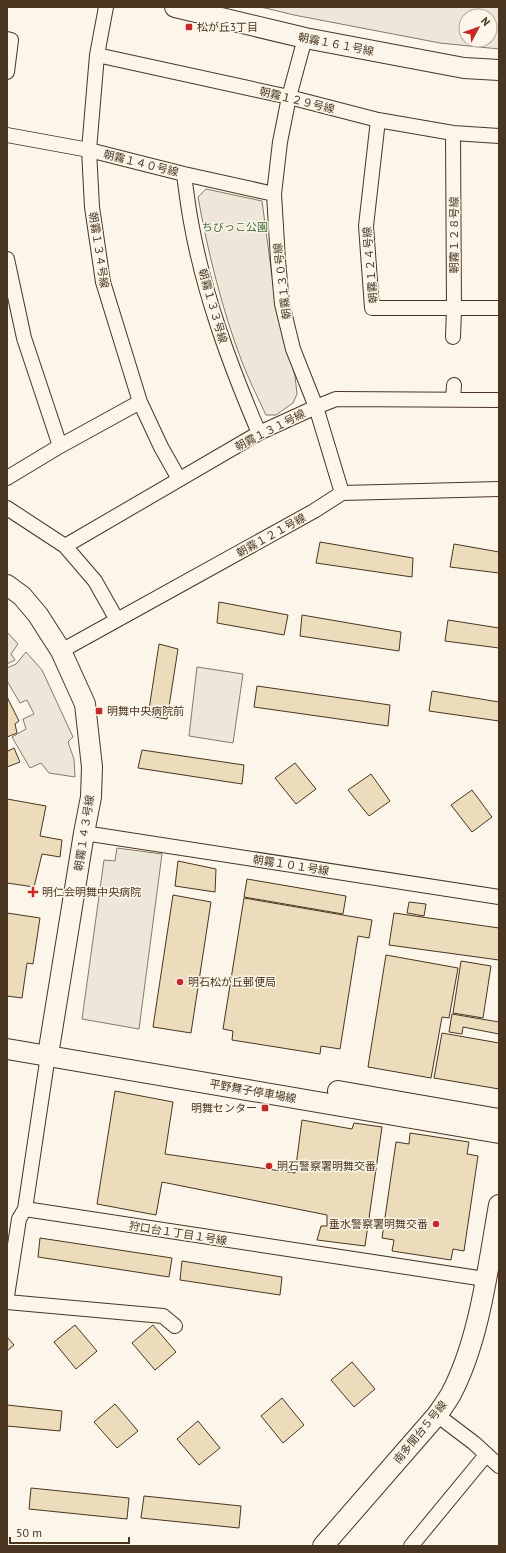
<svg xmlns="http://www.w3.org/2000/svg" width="506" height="1553" viewBox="0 0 506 1553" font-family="'PT Sans','Noto Sans JP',sans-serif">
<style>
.green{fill:#ede6d9;stroke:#887966;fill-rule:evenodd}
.parking{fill:#ede7d9;stroke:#887966}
.building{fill:#ecdcbc;stroke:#4a3520}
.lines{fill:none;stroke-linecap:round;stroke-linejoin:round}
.street-casing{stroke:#4a3520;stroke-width:16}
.secondary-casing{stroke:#4a3520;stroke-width:22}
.street{stroke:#fbf6e9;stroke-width:14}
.secondary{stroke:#fbf6e9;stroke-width:20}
.poi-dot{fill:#c62828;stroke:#fbf6e9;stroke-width:1.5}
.labels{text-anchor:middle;stroke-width:3;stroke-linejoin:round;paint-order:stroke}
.poi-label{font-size:11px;fill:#4a3520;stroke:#fbf6e9;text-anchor:start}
.street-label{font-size:11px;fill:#4a3520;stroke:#fbf6e9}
.park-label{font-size:11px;fill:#436837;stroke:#fbf6e9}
</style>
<rect width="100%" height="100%" fill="#fbf6e9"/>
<path class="green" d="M 261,7 L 499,7 L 499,49 L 440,43 L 294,15 ZM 466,16 L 490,16 L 490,40 L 466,40 Z
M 206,189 L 262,201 L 277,314 L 295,376 L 297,394 L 293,403 L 276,415 L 266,415 C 258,398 249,380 242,362 C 222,309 208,253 198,197 Z
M 197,667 L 243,674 L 233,743 L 189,736 Z"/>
<path class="parking" d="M 7,632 L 18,644 L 11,654 L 15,660 L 7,664 Z
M 26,652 L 42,670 L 73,737 L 68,742 L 74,759 L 75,777 L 49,773 L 41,763 L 30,768 L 12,737 L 26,729 L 23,719 L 34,714 L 27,700 L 20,703 L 7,681 L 7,668 L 16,664 Z
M 117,848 L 162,854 L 139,1029 L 82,1019 L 104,860 L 115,861 Z"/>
<path class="building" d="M 320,542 L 413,558 L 412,577 L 316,563 Z
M 454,544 L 499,552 L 499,573 L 450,567 Z
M 219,602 L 288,615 L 284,635 L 217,623 Z
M 302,615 L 401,632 L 399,651 L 300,636 Z
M 448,620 L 499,628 L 499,648 L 445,641 Z
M 159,644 L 178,649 L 167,719 L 148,716 Z
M 257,686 L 390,705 L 388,726 L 254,707 Z
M 432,691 L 499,702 L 499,721 L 429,711 Z
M 7,697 L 19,721 L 15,724 L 17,733 L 7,737 Z
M 7,748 L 8,751 L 14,748 L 20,762 L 7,767 Z
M 142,750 L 244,765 L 242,784 L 138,768 Z
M 295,763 L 316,789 L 296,804 L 275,778 Z
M 371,774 L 390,801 L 369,816 L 348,790 Z
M 472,790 L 492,817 L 472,832 L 451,805 Z
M 7,799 L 46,806 L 40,836 L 62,840 L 60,857 L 42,854 L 34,887 L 7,883 Z
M 178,861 L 216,869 L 215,892 L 175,886 Z
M 247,879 L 346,896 L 343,914 L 244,897 Z
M 173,895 L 211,902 L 191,1033 L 153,1027 Z
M 244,898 L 372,920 L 369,938 L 358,936 L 340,1049 L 321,1046 L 320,1054 L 232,1040 L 233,1031 L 223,1029 Z
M 409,902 L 426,904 L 424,916 L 407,913 Z
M 7,913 L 40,918 L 33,964 L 27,963 L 22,998 L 7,996 Z
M 394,913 L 499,928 L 499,960 L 389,945 Z
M 386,955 L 458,968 L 449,1018 L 442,1017 L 431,1078 L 368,1067 Z
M 461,961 L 491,966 L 483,1018 L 453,1013 Z
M 452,1014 L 499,1022 L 499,1034 L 463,1027 L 462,1034 L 449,1032 Z
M 442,1033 L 499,1043 L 499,1089 L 434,1078 Z
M 115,1091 L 173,1102 L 165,1154 L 295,1173 L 302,1120 L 352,1129 L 354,1123 L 382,1127 L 365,1246 L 317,1240 L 321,1226 L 327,1226 L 327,1215 L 162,1182 L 156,1215 L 97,1204 Z
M 410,1133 L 469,1142 L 467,1154 L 478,1156 L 464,1251 L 453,1249 L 451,1260 L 392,1251 L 394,1240 L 382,1238 L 396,1142 L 409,1144 Z
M 40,1238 L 172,1258 L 169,1277 L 38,1257 Z
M 182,1261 L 282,1277 L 280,1295 L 180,1280 Z
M 75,1325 L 97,1351 L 76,1369 L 54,1342 Z
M 153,1325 L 176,1352 L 155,1370 L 132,1343 Z
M 7,1337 L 14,1345 L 7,1351 Z
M 352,1362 L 375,1389 L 354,1407 L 331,1380 Z
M 282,1398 L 304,1425 L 283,1443 L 261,1416 Z
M 115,1404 L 138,1431 L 117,1448 L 94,1422 Z
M 7,1405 L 62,1411 L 60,1431 L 7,1426 Z
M 198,1421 L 220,1448 L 199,1465 L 177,1439 Z
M 31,1488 L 129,1498 L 127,1519 L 29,1509 Z
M 144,1496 L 241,1506 L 239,1528 L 141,1518 Z"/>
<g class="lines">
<g class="street-casing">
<path id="street" d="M 106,7 L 97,55 L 89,150 L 92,207 L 103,282 L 140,402 L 161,447 L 179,479
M 305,38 L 289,97 L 280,142 L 274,194 L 278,260 L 282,304 L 293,349 L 316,407 L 342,493
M 7,39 L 11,40 L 7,72
M 97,55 L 289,97 L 378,120 L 453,133 L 499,136
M 378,120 L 366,226 L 372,308 L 499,308
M 7,135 L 89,150 L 184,174 L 274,194
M 184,174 C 186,190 188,206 191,222 C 204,295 230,365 259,433
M 7,259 L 24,338 L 60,446
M 453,337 L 454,309 L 453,133
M 453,399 L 454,385
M 7,478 L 60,446 L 140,402
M 7,508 L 65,546 L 95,581 L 117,620
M 65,546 L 259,433 L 316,407 L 336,399 L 499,400
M 61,651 L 314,511 L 342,493 L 499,489
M 84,833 L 499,897
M 48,1055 L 25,1209 L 485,1279
M 7,1296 L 19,1219 L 25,1209
M 7,1302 L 163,1316 L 175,1326
M 437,1415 L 474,1443 L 499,1466
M 411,1546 L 486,1455"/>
</g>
<g class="secondary-casing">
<path id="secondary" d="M 175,7 L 305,38 L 464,68 L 499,70
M 7,585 L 22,596 L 38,615 L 61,651 L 85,704 L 92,767 L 91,797 L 84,833 L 48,1055
M 7,1049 L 499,1133
M 338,1091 L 499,1119
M 323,1546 L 437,1415 C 442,1408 447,1401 451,1394 C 480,1339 488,1266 499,1205"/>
</g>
<use href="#street" class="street"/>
<use href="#secondary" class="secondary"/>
</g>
<g class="poi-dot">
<rect x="185" y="23" width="8" height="8" rx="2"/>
<rect x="95" y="707" width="8" height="8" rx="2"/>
<path d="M31 886h4v4h4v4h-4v4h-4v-4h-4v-4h4z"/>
<circle cx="180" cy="982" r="4"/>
<rect x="261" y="1104" width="8" height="8" rx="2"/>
<circle cx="269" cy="1166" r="4"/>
<circle cx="436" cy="1224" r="4"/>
</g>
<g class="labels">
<g class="poi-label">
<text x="197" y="31">松が丘3丁目</text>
<text x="107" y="715">明舞中央病院前</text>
<text x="42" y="896">明仁会明舞中央病院</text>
<text x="188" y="986">明石松が丘郵便局</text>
<text x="257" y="1112" text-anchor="end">明舞センター</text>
<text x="277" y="1170">明石警察署明舞交番</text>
<text x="428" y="1228" text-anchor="end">垂水警察署明舞交番</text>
</g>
<g class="street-label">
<text transform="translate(336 44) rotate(11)" y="4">朝霧１６１号線</text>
<text transform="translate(297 100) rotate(14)" y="4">朝霧１２９号線</text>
<text transform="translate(141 163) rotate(14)" y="4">朝霧１４０号線</text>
<text transform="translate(454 235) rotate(-90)" y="4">朝霧１２８号線</text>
<text transform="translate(99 250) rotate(81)" y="4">朝霧１３４号線</text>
<text transform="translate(370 265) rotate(-95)" y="4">朝霧１２４号線</text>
<text transform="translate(282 281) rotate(-97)" y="4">朝霧１３０号線</text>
<text transform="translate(213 306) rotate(74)" y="4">朝霧１３３号線</text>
<text transform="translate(270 430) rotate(-27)" y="4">朝霧１３１号線</text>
<text transform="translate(271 535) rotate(-29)" y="4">朝霧１２１号線</text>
<text transform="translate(84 833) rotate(-81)" y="4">朝霧１４３号線</text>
<text transform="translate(291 865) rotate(9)" y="4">朝霧１０１号線</text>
<text transform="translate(253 1091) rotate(10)" y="4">平野舞子停車場線</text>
<text transform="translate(178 1233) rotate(9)" y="4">狩口台１丁目１号線</text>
<text transform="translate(420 1432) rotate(-51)" y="4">南多聞台５号線</text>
</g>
<g class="park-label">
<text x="235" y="231">ちびっこ公園</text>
</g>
</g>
<rect width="506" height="1553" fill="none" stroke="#4a3520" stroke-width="16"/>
<g transform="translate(478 28) rotate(49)"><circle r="19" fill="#fbf6e9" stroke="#b4a999"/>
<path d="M0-3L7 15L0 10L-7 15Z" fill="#c62828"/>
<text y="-6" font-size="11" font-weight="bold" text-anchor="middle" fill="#4a3520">N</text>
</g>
<path d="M10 1537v6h119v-6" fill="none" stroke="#4a3520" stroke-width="2"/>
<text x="16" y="1537" font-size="12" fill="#4a3520" stroke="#fbf6e9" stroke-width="3" paint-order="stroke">50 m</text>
</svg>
